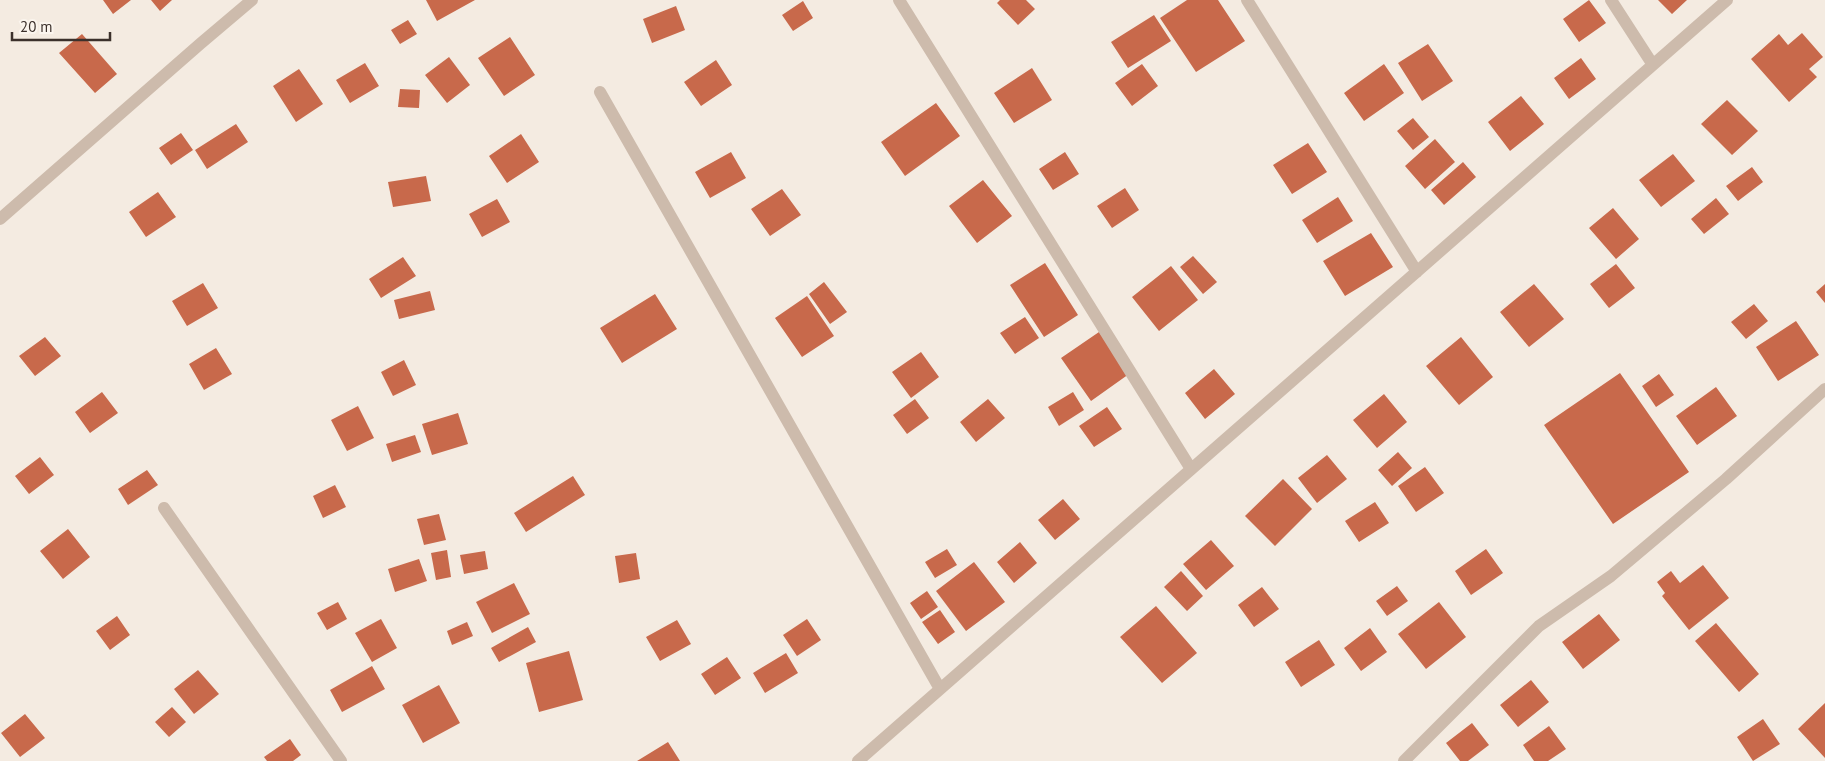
<svg xmlns="http://www.w3.org/2000/svg" width="1825" height="761" viewBox="0 0 1825 761" font-family="'PT Sans',sans-serif">
<style>
.building{fill:#c8694b}
.lines{fill:none;stroke-linecap:round;stroke-linejoin:round}
.minor{stroke:#cdbbac;stroke-width:12}
</style>
<rect width="100%" height="100%" fill="#f4ebe1"/>
<path class="building" d="M 103,0 L 131,0 L 113,14 Z
M 151,0 L 172,0 L 160,11 Z
M 426,0 L 475,0 L 437,21 Z
M 1000,0 L 1026,0 L 1035,9 L 1018,25 L 997,3 Z
M 1187,0 L 1218,0 L 1245,41 L 1196,72 L 1160,18 Z
M 1589,0 L 1606,23 L 1579,42 L 1563,19 Z
M 1658,0 L 1687,0 L 1672,14 Z
M 803,1 L 813,18 L 793,31 L 782,15 Z
M 676,6 L 685,30 L 652,43 L 643,19 Z
M 1154,15 L 1171,41 L 1128,68 L 1111,42 Z
M 408,20 L 417,34 L 400,44 L 391,30 Z
M 1802,33 L 1823,57 L 1809,69 L 1817,77 L 1789,102 L 1751,59 L 1779,34 L 1788,45 Z
M 82,34 L 117,74 L 95,93 L 59,53 Z
M 510,37 L 535,75 L 504,96 L 478,58 Z
M 1428,44 L 1453,81 L 1422,101 L 1398,63 Z
M 449,57 L 470,85 L 447,103 L 425,75 Z
M 1581,58 L 1596,79 L 1569,99 L 1554,78 Z
M 716,60 L 732,85 L 701,106 L 684,82 Z
M 365,63 L 379,86 L 350,103 L 336,80 Z
M 1142,64 L 1158,86 L 1132,106 L 1115,83 Z
M 1384,64 L 1404,93 L 1364,121 L 1344,93 Z
M 1032,68 L 1052,100 L 1014,123 L 994,93 Z
M 299,69 L 323,104 L 296,122 L 273,86 Z
M 400,89 L 420,90 L 419,108 L 398,107 Z
M 1521,96 L 1544,124 L 1510,151 L 1488,122 Z
M 1727,100 L 1758,131 L 1732,155 L 1701,124 Z
M 936,103 L 960,136 L 905,176 L 881,142 Z
M 1413,118 L 1429,137 L 1413,150 L 1397,131 Z
M 236,124 L 248,142 L 207,169 L 195,150 Z
M 181,133 L 193,150 L 171,165 L 159,148 Z
M 521,134 L 539,162 L 507,183 L 489,156 Z
M 1435,139 L 1455,162 L 1425,189 L 1405,166 Z
M 1308,143 L 1327,172 L 1292,194 L 1273,165 Z
M 731,152 L 746,178 L 710,198 L 695,172 Z
M 1065,152 L 1079,174 L 1053,190 L 1039,169 Z
M 1673,154 L 1695,181 L 1661,207 L 1639,180 Z
M 1463,162 L 1476,177 L 1444,205 L 1431,190 Z
M 1752,167 L 1763,182 L 1738,201 L 1726,186 Z
M 426,176 L 431,201 L 393,207 L 388,182 Z
M 983,180 L 1012,216 L 977,243 L 949,206 Z
M 1125,188 L 1139,210 L 1112,228 L 1097,206 Z
M 782,189 L 801,215 L 770,236 L 751,209 Z
M 158,192 L 176,217 L 146,237 L 129,212 Z
M 1338,197 L 1353,221 L 1317,243 L 1302,220 Z
M 1716,198 L 1729,214 L 1704,234 L 1691,219 Z
M 497,199 L 510,222 L 482,237 L 469,214 Z
M 1613,208 L 1639,239 L 1616,259 L 1589,228 Z
M 1371,233 L 1393,267 L 1345,296 L 1323,261 Z
M 1193,256 L 1217,282 L 1203,294 L 1180,267 Z
M 403,257 L 416,276 L 381,298 L 369,279 Z
M 1045,263 L 1078,315 L 1044,337 L 1010,285 Z
M 1616,264 L 1635,288 L 1609,308 L 1590,284 Z
M 1171,266 L 1198,300 L 1159,331 L 1132,297 Z
M 824,282 L 847,312 L 830,324 L 809,294 Z
M 203,283 L 218,308 L 187,326 L 172,301 Z
M 1534,284 L 1564,319 L 1529,347 L 1500,312 Z
M 1825,284 L 1825,303 L 1816,292 Z
M 430,291 L 435,310 L 399,319 L 394,300 Z
M 655,294 L 677,329 L 622,363 L 600,328 Z
M 807,296 L 834,336 L 802,357 L 775,318 Z
M 1754,304 L 1768,321 L 1746,339 L 1731,322 Z
M 1025,317 L 1039,338 L 1015,354 L 1000,333 Z
M 1796,321 L 1819,355 L 1778,381 L 1756,347 Z
M 1099,332 L 1129,374 L 1091,401 L 1061,358 Z
M 45,337 L 61,356 L 35,376 L 19,356 Z
M 1461,337 L 1493,377 L 1459,405 L 1426,366 Z
M 216,348 L 232,374 L 204,390 L 189,364 Z
M 921,352 L 939,377 L 911,398 L 892,372 Z
M 404,360 L 416,385 L 393,396 L 381,372 Z
M 1214,369 L 1235,394 L 1205,419 L 1185,393 Z
M 1620,373 L 1689,472 L 1613,524 L 1544,425 Z
M 1659,374 L 1674,395 L 1656,407 L 1642,386 Z
M 1716,387 L 1737,416 L 1697,445 L 1676,416 Z
M 102,392 L 118,413 L 90,433 L 75,412 Z
M 1073,392 L 1084,410 L 1059,426 L 1048,407 Z
M 1384,394 L 1407,422 L 1377,448 L 1353,420 Z
M 915,399 L 929,418 L 907,434 L 893,415 Z
M 988,399 L 1005,418 L 976,442 L 960,422 Z
M 358,406 L 374,438 L 347,451 L 331,420 Z
M 1107,407 L 1122,429 L 1094,447 L 1079,426 Z
M 458,413 L 468,444 L 432,455 L 422,424 Z
M 415,435 L 421,452 L 392,462 L 386,444 Z
M 1398,452 L 1412,468 L 1392,486 L 1378,470 Z
M 1327,455 L 1347,479 L 1317,503 L 1298,478 Z
M 40,457 L 54,475 L 29,494 L 15,476 Z
M 1425,467 L 1444,493 L 1416,512 L 1398,486 Z
M 147,470 L 158,485 L 128,505 L 118,489 Z
M 573,476 L 585,495 L 526,532 L 514,513 Z
M 1283,479 L 1312,509 L 1275,546 L 1245,516 Z
M 335,485 L 346,507 L 323,518 L 313,496 Z
M 1063,499 L 1080,519 L 1055,540 L 1038,520 Z
M 1375,502 L 1389,523 L 1359,542 L 1345,521 Z
M 439,514 L 446,540 L 424,545 L 417,519 Z
M 68,529 L 90,557 L 63,579 L 40,551 Z
M 1211,540 L 1234,566 L 1206,590 L 1183,564 Z
M 1020,542 L 1037,563 L 1014,583 L 997,562 Z
M 947,549 L 957,565 L 935,578 L 925,562 Z
M 1486,549 L 1503,573 L 1471,595 L 1455,571 Z
M 447,550 L 451,577 L 436,580 L 431,553 Z
M 485,551 L 488,569 L 464,574 L 460,555 Z
M 636,553 L 640,579 L 619,583 L 615,556 Z
M 419,559 L 427,581 L 395,592 L 388,569 Z
M 974,562 L 1005,602 L 966,631 L 936,591 Z
M 1703,565 L 1729,598 L 1689,630 L 1662,596 L 1665,593 L 1657,582 L 1671,571 L 1680,583 Z
M 1181,571 L 1203,596 L 1187,611 L 1164,587 Z
M 514,583 L 530,614 L 492,633 L 476,602 Z
M 1397,586 L 1408,601 L 1387,616 L 1376,601 Z
M 1262,587 L 1279,609 L 1254,627 L 1238,605 Z
M 927,591 L 938,607 L 921,619 L 910,603 Z
M 338,602 L 347,619 L 327,630 L 317,613 Z
M 1439,602 L 1466,637 L 1426,669 L 1398,634 Z
M 1156,606 L 1197,653 L 1162,683 L 1120,637 Z
M 940,610 L 955,632 L 938,644 L 922,622 Z
M 1599,614 L 1620,640 L 1583,669 L 1562,642 Z
M 117,616 L 130,635 L 110,650 L 96,631 Z
M 381,619 L 397,648 L 372,662 L 355,633 Z
M 807,619 L 821,640 L 797,656 L 783,635 Z
M 677,620 L 691,644 L 660,661 L 646,637 Z
M 467,622 L 473,636 L 452,645 L 447,631 Z
M 1716,623 L 1759,674 L 1739,692 L 1695,641 Z
M 528,627 L 536,642 L 499,662 L 491,648 Z
M 1370,628 L 1387,652 L 1361,671 L 1344,648 Z
M 1319,640 L 1335,665 L 1301,687 L 1285,662 Z
M 569,651 L 583,700 L 539,712 L 526,663 Z
M 786,653 L 798,673 L 765,693 L 753,673 Z
M 727,657 L 741,678 L 715,695 L 701,674 Z
M 372,666 L 385,689 L 342,712 L 330,690 Z
M 198,670 L 219,694 L 194,714 L 174,689 Z
M 1531,680 L 1549,702 L 1518,727 L 1500,705 Z
M 439,685 L 460,723 L 423,743 L 402,705 Z
M 1825,703 L 1825,758 L 1798,729 Z
M 172,707 L 186,722 L 169,737 L 155,722 Z
M 25,714 L 45,738 L 20,757 L 1,733 Z
M 1763,719 L 1780,744 L 1753,761 L 1737,737 Z
M 1472,723 L 1489,745 L 1468,761 L 1460,761 L 1446,743 Z
M 1549,726 L 1566,749 L 1548,761 L 1534,761 L 1523,745 Z
M 290,739 L 301,755 L 293,761 L 267,761 L 264,757 Z
M 668,742 L 680,761 L 637,761 Z"/>
<g class="lines">
<path class="minor" d="M 899,0 L 1191,469
M 1247,0 L 1417,272
M 1611,0 L 1653,65
M 600,92 L 940,689
M 0,219 L 200,44 L 252,0
M 164,508 L 341,761
M 858,761 L 1727,0
M 1404,761 L 1539,626 L 1611,576 L 1726,479 L 1825,389"/>
</g>
<path d="M12 32v8h98v-8" fill="none" stroke="#3b302b" stroke-width="2.5"/>
<text x="20" y="32" font-size="15" fill="#3b302b" stroke="#fbf5ee" stroke-width="4" paint-order="stroke">20 m</text>
</svg>
